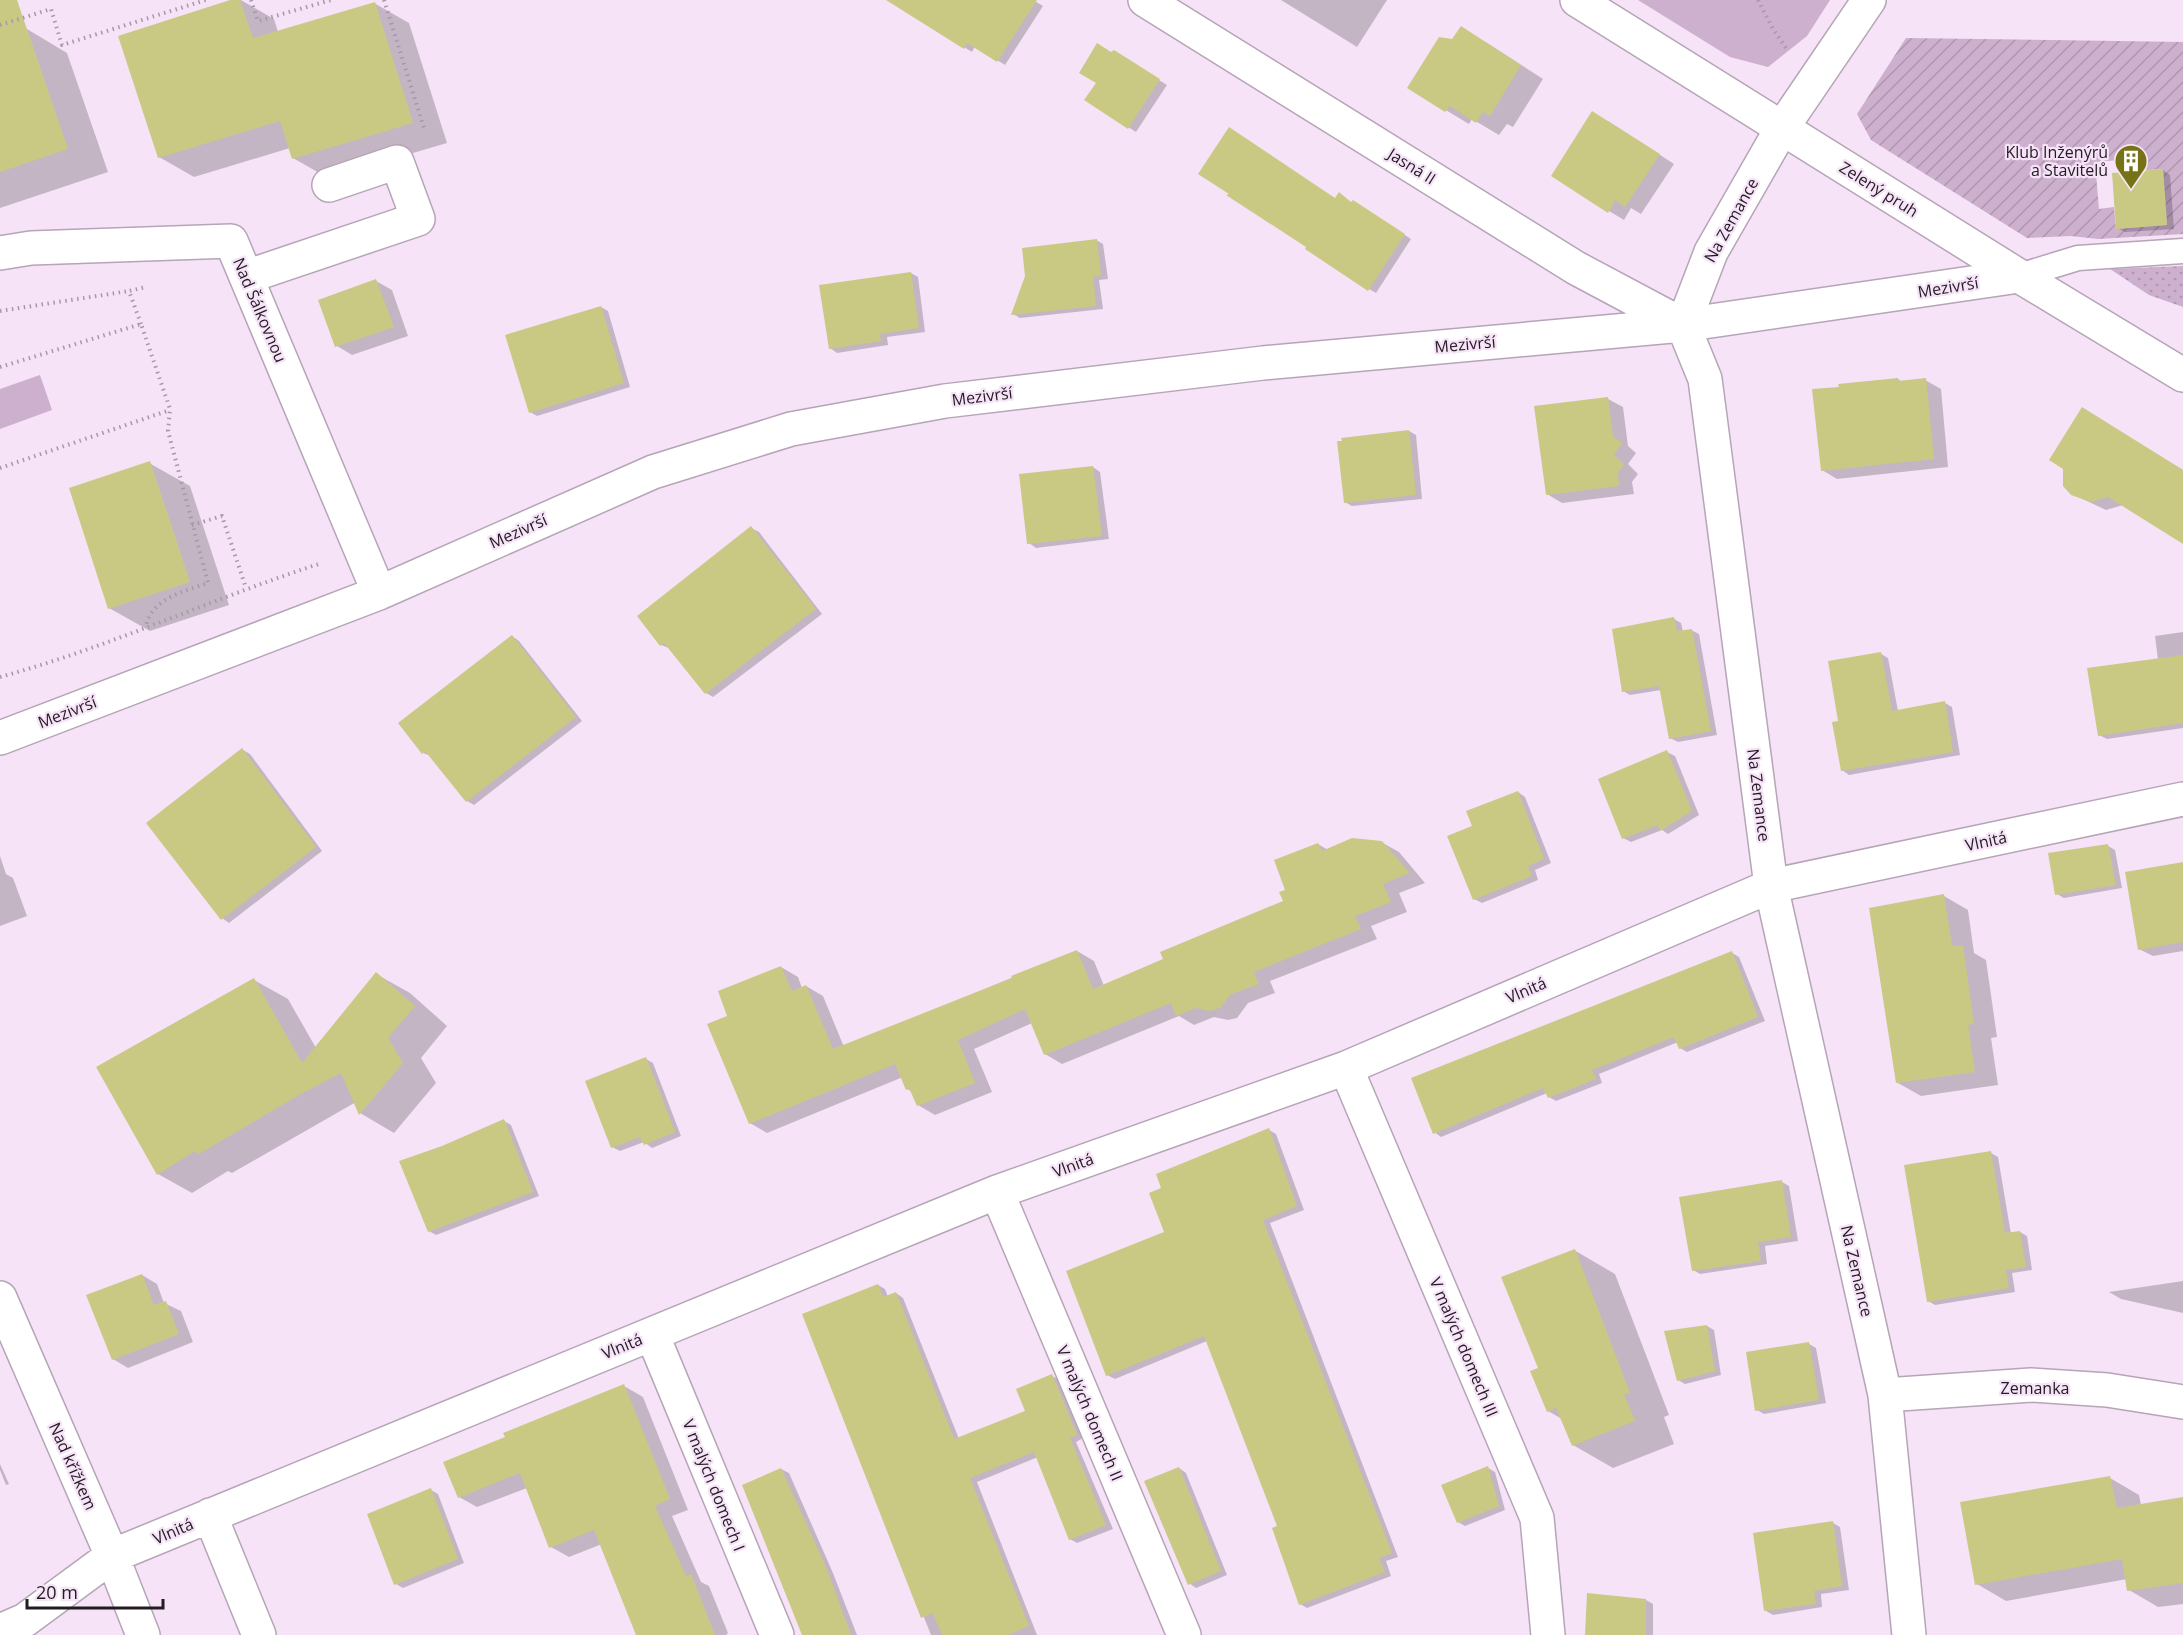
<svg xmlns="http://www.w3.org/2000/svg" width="2183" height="1635" viewBox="0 0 2183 1635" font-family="'Open Sans',sans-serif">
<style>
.grass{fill:url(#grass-dots)}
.park{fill:#cdafce}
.garden{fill:url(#garden-furrows);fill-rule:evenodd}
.shadow{fill:#0003}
.building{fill:#cac983}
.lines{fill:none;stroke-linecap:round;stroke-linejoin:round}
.service-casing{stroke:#b6a4b7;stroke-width:27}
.minor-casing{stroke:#b6a4b7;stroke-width:36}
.tertiary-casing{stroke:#b6a4b7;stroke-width:36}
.path{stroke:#a798a8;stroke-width:4;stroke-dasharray:1.5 4.5;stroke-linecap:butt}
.service{stroke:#fff;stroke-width:24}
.minor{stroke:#fff;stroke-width:33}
.tertiary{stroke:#fff;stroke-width:33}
.labels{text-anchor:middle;stroke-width:4.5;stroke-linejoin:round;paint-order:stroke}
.poi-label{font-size:16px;fill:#221b22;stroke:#f6e3f7;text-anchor:end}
.street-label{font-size:16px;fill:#221b22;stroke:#f6e3f7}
</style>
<defs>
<pattern id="grass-dots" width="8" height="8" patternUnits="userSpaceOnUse" patternTransform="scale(1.5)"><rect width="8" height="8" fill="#cdafce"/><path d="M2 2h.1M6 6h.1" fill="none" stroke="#b096b1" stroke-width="1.8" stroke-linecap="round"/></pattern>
<pattern id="garden-furrows" width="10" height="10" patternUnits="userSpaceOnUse" patternTransform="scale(1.5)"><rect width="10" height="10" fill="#cdafce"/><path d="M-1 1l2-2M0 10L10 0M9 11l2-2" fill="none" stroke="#b096b1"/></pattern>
</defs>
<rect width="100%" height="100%" fill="#f6e3f7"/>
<path class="grass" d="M 2183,266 L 2183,307 L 2149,295 L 2110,269 Z"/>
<path class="park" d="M 1638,0 L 1830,0 L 1807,36 L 1768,67 L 1730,57 Z
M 40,375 L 52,410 L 0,429 L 0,389 Z"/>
<path class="garden" d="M 1906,38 L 2183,42 L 2183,234 L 2098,239 L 2071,236 L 2027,238 L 1871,140 L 1857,114 ZM 2120,160 L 2122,172 L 2163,169 L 2167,225 L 2116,229 L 2114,207 L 2099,209 L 2095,162 Z"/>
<path class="shadow" d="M 235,0 L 241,0 L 274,19 L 278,32 L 374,3 L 409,23 L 447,143 L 328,178 L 293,158 L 290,148 L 194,177 L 159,157 Z
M 902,0 L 1033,0 L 1043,6 L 1005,65 L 975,46 L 972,52 L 909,13 Z
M 1281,0 L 1387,0 L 1357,47 Z
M 27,29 L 67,53 L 108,172 L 0,208 L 0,38 Z
M 1484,41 L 1543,79 L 1513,127 L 1507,124 L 1499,135 L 1472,119 L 1469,124 L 1409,88 Z
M 1114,52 L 1167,85 L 1136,132 L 1086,100 L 1098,83 Z
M 1608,121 L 1674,164 L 1641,214 L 1631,208 L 1624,220 L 1609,211 Z
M 2163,170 L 2170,175 L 2174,229 L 2125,232 L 2117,228 Z
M 1336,199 L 1360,206 L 1411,239 L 1376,293 L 1369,289 Z
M 1096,240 L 1103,244 L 1108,279 L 1099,280 L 1103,309 L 1020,318 L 1013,314 Z
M 911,273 L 918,277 L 925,332 L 887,337 L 888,345 L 837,353 L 830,348 Z
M 376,281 L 392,290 L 408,336 L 352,355 L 337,346 Z
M 601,307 L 608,311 L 630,387 L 537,416 L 530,412 Z
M 1898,379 L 1902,382 L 1925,380 L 1941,389 L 1948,467 L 1837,479 L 1822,470 Z
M 1608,399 L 1623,407 L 1628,446 L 1636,453 L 1628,464 L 1638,474 L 1632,482 L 1634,494 L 1562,503 L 1547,494 Z
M 1409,431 L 1416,435 L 1422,499 L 1352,506 L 1345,502 Z
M 2132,439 L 2183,470 L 2183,543 L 2123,505 L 2106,510 L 2072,494 Z
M 149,463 L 190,486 L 229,605 L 150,631 L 109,608 Z
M 1093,467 L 1100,472 L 1109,539 L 1036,548 L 1029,543 Z
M 751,528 L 759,532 L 822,614 L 713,697 L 706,693 L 669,648 L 661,645 Z
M 1674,619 L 1681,623 L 1683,632 L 1691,630 L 1699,634 L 1717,735 L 1678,742 L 1670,738 L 1661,690 L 1630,695 L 1623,691 Z
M 2183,632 L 2183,728 L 2107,739 L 2099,735 L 2158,660 L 2155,636 Z
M 512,636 L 519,641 L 582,721 L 474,805 L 467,801 L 431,756 L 423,753 Z
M 1881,654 L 1888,658 L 1898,711 L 1945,703 L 1952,707 L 1960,755 L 1849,775 L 1842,770 L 1839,722 Z
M 243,750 L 250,754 L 322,851 L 229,923 L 222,918 Z
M 1667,752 L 1675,756 L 1699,815 L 1668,834 L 1662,830 L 1631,842 L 1623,838 Z
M 1518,792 L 1525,797 L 1551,863 L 1535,870 L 1538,880 L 1482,903 L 1474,899 L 1474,827 Z
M 1381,842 L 1399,852 L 1425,883 L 1399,893 L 1407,912 L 1371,926 L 1377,939 L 1270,981 L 1275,993 L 1248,1003 L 1237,1018 L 1228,1020 L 1214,1017 L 1194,1025 L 1179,1016 L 1062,1064 L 1045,1054 L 1032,1023 L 974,1049 L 992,1092 L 935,1115 L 918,1105 L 913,1092 L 907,1089 L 903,1077 L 767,1133 L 750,1123 L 729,1016 L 781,967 L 798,977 L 802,988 L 806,986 L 823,996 L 844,1047 L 1077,951 L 1094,961 L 1104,986 L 1165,960 L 1285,902 L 1287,890 L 1318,844 L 1328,850 Z
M 2108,846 L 2115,850 L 2122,888 L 2064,898 L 2057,894 Z
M 0,856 L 6,874 L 13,878 L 27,916 L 0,926 Z
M 2183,863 L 2183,951 L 2153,956 L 2139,949 Z
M 1944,896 L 1968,910 L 1974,953 L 1986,960 L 1997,1037 L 1991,1038 L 1998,1085 L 1921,1096 L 1898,1083 Z
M 1732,953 L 1739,957 L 1765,1021 L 1687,1052 L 1680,1048 L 1678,1042 L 1599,1074 L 1602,1083 L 1556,1101 L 1549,1097 L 1547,1093 L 1441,1137 L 1434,1132 Z
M 376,974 L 410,993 L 447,1026 L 421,1058 L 436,1083 L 394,1133 L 360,1113 L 356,1102 L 232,1173 L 228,1171 L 192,1193 L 158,1174 L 254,980 L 288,999 L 316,1048 Z
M 646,1059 L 653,1063 L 681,1136 L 652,1148 L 644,1142 L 620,1151 L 612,1147 Z
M 504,1121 L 511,1125 L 539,1196 L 436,1235 L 429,1231 Z
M 1269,1130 L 1276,1134 L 1304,1210 L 1270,1223 L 1398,1557 L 1386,1561 L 1391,1576 L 1307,1608 L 1300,1604 L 1279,1527 L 1207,1341 L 1115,1379 L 1107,1375 L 1166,1233 Z
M 1991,1153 L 1998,1157 L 2011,1234 L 2020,1232 L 2027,1236 L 2032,1270 L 2012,1273 L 2015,1292 L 1935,1305 L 1928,1301 Z
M 1782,1182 L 1789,1186 L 1798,1241 L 1765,1246 L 1767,1264 L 1700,1274 L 1693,1270 Z
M 1574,1250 L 1615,1274 L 1669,1415 L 1664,1417 L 1674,1444 L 1613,1468 L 1573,1445 L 1562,1419 L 1548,1411 L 1540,1369 Z
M 142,1275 L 157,1284 L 164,1303 L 181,1311 L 193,1342 L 128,1368 L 113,1359 Z
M 2183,1281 L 2183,1313 L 2121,1299 L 2109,1292 Z
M 878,1285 L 885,1289 L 888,1297 L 896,1293 L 903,1298 L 959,1439 L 1027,1412 L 1052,1376 L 1060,1380 L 1083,1438 L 1076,1442 L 1113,1529 L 1077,1543 L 1070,1539 L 1038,1457 L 977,1482 L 1037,1635 L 931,1635 L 804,1315 Z
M 1707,1326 L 1714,1330 L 1721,1375 L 1685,1384 L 1678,1380 Z
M 1809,1344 L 1816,1348 L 1826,1403 L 1764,1414 L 1757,1410 Z
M 624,1386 L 643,1397 L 688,1510 L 672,1516 L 701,1582 L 709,1586 L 728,1633 L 726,1635 L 637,1635 L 602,1544 L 569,1557 L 551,1547 L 527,1488 L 477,1507 L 459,1497 Z
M 0,1464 L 9,1484 L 6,1485 L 0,1470 Z
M 1179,1468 L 1186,1473 L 1227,1575 L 1196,1588 L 1189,1583 Z
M 1488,1468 L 1495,1472 L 1505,1510 L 1465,1526 L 1458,1522 Z
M 781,1469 L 789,1473 L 833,1573 L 857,1635 L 805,1635 Z
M 2110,1478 L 2139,1495 L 2141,1505 L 2183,1498 L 2183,1604 L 2158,1607 L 2129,1590 L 2127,1579 L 2006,1601 L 1977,1584 Z
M 431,1490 L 438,1494 L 464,1563 L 403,1588 L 396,1584 Z
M 1833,1523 L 1840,1527 L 1849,1590 L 1821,1594 L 1822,1607 L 1773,1615 L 1766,1611 Z
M 1646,1600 L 1653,1604 L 1653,1635 L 1587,1635 Z"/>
<path class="building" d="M 0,0 L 17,0 L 68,149 L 0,172 Z
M 230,0 L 240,0 L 253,38 L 375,2 L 413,123 L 292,159 L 280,121 L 158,158 L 118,36 Z
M 886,0 L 1037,0 L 997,62 L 967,43 L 964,49 Z
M 1461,26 L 1521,65 L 1490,116 L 1483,112 L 1476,123 L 1450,106 L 1445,112 L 1407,88 L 1439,37 L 1452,39 Z
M 1097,43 L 1111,52 L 1114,50 L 1160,79 L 1128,129 L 1084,100 L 1096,83 L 1079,73 Z
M 1592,111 L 1660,154 L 1625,207 L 1615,200 L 1608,213 L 1551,176 Z
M 1229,127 L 1335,198 L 1339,192 L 1351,202 L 1353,200 L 1405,234 L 1368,291 L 1305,249 L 1306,247 L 1226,195 L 1229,194 L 1198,174 Z
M 2163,169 L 2167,225 L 2116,229 L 2112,173 Z
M 1097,239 L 1101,275 L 1093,277 L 1096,306 L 1011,315 L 1025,276 L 1022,248 Z
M 911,272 L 919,328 L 880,334 L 881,341 L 829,349 L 819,285 Z
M 376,279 L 394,327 L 335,347 L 318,300 Z
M 601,306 L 624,383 L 529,413 L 505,335 Z
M 1898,378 L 1898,381 L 1926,378 L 1934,459 L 1821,471 L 1812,389 L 1839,387 L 1838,384 Z
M 1608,397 L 1613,436 L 1622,443 L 1614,455 L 1624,464 L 1618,473 L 1619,486 L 1546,495 L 1534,406 Z
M 2082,407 L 2183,470 L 2183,544 L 2108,497 L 2091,502 L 2071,495 L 2063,486 L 2063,469 L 2049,460 Z
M 1409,430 L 1416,495 L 1344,503 L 1337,441 L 1342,441 L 1341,438 Z
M 150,461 L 190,582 L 108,609 L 69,488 Z
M 1093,466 L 1102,536 L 1027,544 L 1019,474 Z
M 751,526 L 816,609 L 705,694 L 664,643 L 660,646 L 637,616 Z
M 1674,617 L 1677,631 L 1692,629 L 1711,731 L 1669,739 L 1659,686 L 1622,692 L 1612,629 Z
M 512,635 L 576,717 L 466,802 L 425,751 L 422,754 L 398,723 Z
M 1881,652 L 1892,711 L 1945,701 L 1953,752 L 1841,771 L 1832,722 L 1838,721 L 1828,661 Z
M 2183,655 L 2183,723 L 2098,736 L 2087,668 Z
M 242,748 L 316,847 L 221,920 L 146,823 Z
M 1667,750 L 1692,811 L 1660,831 L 1658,825 L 1622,839 L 1598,779 Z
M 1518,791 L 1544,859 L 1528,866 L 1532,876 L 1473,900 L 1447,836 L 1472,826 L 1466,811 Z
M 1352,838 L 1382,841 L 1410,873 L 1383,884 L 1391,902 L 1355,916 L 1361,929 L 1254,972 L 1259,984 L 1231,994 L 1220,1008 L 1210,1011 L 1196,1008 L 1176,1016 L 1171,1003 L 1044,1055 L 1025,1009 L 958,1040 L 975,1083 L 917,1106 L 909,1088 L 906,1090 L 895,1064 L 749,1124 L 707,1024 L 727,1016 L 718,991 L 781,966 L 792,991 L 806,985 L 833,1049 L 1012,978 L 1011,976 L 1077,950 L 1093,989 L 1163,959 L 1160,952 L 1283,901 L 1279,892 L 1285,890 L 1274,860 L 1318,843 L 1322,851 Z
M 2108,844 L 2116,885 L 2055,895 L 2048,853 Z
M 2183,862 L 2183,942 L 2138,950 L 2125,872 Z
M 1944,894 L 1952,946 L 1963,945 L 1974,1024 L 1968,1025 L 1975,1072 L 1896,1083 L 1869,908 Z
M 1732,951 L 1758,1017 L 1679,1049 L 1674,1037 L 1592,1070 L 1596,1079 L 1548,1098 L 1543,1088 L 1433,1134 L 1411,1078 Z
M 376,972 L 415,1006 L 388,1038 L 403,1063 L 359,1115 L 341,1073 L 301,1094 L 197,1155 L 195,1151 L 157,1175 L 96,1067 L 254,978 L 302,1063 Z
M 646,1057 L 675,1132 L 644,1145 L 640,1137 L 611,1148 L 585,1081 Z
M 504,1119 L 533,1192 L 428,1232 L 399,1161 L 442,1146 Z
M 1269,1128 L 1297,1206 L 1263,1220 L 1392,1553 L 1379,1558 L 1385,1572 L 1299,1605 L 1272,1528 L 1277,1526 L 1204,1336 L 1106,1376 L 1066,1271 L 1164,1232 L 1149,1193 L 1161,1188 L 1156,1174 Z
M 1991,1151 L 2005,1233 L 2020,1231 L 2026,1267 L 2006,1270 L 2009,1288 L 1927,1302 L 1904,1165 Z
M 1782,1180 L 1791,1237 L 1758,1242 L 1761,1261 L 1692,1271 L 1679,1197 Z
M 1575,1249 L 1630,1393 L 1624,1394 L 1635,1421 L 1572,1446 L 1556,1408 L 1547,1412 L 1530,1371 L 1538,1368 L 1501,1277 Z
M 142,1274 L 154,1305 L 166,1301 L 179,1334 L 112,1360 L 86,1295 Z
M 878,1284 L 883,1297 L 896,1292 L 954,1439 L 1025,1411 L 1016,1389 L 1052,1374 L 1077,1435 L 1070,1438 L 1106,1525 L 1069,1540 L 1034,1452 L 970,1478 L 1029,1626 L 1008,1635 L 942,1635 L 933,1613 L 921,1618 L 802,1314 Z
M 1707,1325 L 1715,1371 L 1677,1381 L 1664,1331 Z
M 1809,1342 L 1819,1400 L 1755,1411 L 1746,1352 Z
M 624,1384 L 670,1499 L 655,1506 L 686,1576 L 691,1574 L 715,1635 L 636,1635 L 594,1530 L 549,1548 L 520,1473 L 458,1498 L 443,1462 L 505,1437 L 503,1433 Z
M 1488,1466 L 1499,1506 L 1457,1523 L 1441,1485 Z
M 1179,1467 L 1221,1571 L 1188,1585 L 1144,1481 Z
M 781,1468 L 826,1567 L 851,1635 L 802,1635 L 742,1485 Z
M 2110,1476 L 2117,1508 L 2183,1497 L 2183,1583 L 2127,1591 L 2122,1559 L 1975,1585 L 1960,1502 Z
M 431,1488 L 458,1559 L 394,1585 L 367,1514 Z
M 1833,1521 L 1842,1586 L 1814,1591 L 1816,1604 L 1764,1611 L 1753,1533 Z
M 1587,1593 L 1646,1599 L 1646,1635 L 1585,1635 Z"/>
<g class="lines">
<g class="service-casing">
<path id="service" d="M 2019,276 L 2078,258 L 2183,251"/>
</g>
<g class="minor-casing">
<path id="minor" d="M 1145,0 L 1576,268 L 1683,325
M 1869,0 L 1782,128 L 1711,252 L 1683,325 L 1705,379 L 1771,886 L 1885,1395 L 1909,1635
M 0,253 L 31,248 L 231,241 L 379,593
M 246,277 L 418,219 L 397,162 L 329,185
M 0,738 L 379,593 L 653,472 L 791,429 L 945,401 L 1263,363 L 1683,325 L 2019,276
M 1346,1068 L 1537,1518 L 1548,1635
M 997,1192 L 1184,1635
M 0,1298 L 112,1556 L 143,1635
M 652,1334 L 777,1635
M 1885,1395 L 2031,1385 L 2107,1390 L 2183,1402
M 210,1515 L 259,1635
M 0,1631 L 25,1620 L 112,1556 L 997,1192 L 1346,1068 L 1771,886 L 2183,799"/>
</g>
<g class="tertiary-casing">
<path id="tertiary" d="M 1577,0 L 2019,276 L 2183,375"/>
</g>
<path class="path" d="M 251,0 L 258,21 L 331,0
M 384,0 L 424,128 L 422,131
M 1758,0 L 1773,29 L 1786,48
M 0,25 L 51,9 L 62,45 L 206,0
M 0,311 L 129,291
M 141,324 L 129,291 L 146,287
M 0,367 L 141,324 L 170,409 L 168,431 L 208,583 C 185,591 152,598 146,626
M 0,468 L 170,410
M 192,525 L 222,516 L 246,588
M 0,677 C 110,647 213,598 322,563"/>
<use href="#service" class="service"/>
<use href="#minor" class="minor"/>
<use href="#tertiary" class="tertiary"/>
</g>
<defs>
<g id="building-pin" transform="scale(1.725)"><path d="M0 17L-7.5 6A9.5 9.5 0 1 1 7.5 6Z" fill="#767316" stroke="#f6e3f7"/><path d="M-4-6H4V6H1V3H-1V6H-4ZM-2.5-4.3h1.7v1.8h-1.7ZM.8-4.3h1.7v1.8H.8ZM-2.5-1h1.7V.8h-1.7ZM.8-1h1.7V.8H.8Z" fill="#fff"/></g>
</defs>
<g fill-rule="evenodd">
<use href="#building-pin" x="2131" y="161"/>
</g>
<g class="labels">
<g class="poi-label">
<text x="2108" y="158">Klub Inženýrů<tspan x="2108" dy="18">a Stavitelů</tspan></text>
</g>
<g class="street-label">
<text transform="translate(1412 166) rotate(32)" y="6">Jasná II</text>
<text transform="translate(1879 189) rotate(32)" y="6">Zelený pruh</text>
<text transform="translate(1731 220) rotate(-61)" y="6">Na Zemance</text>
<text transform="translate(1948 287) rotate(-9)" y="6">Mezivrší</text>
<text transform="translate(260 310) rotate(67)" y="6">Nad Šálkovnou</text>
<text transform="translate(1465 344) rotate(-5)" y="6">Mezivrší</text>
<text transform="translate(982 396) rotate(-7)" y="6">Mezivrší</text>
<text transform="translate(518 531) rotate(-24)" y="6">Mezivrší</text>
<text transform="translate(67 712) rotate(-21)" y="6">Mezivrší</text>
<text transform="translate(1759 795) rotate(83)" y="6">Na Zemance</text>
<text transform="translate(1986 841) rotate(-12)" y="6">Vlnitá</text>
<text transform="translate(1526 990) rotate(-23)" y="6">Vlnitá</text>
<text transform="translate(1073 1165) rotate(-20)" y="6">Vlnitá</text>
<text transform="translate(1857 1271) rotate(77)" y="6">Na Zemance</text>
<text transform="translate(622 1346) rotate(-22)" y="6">Vlnitá</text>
<text transform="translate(1464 1347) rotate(67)" y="6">V malých domech III</text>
<text x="2035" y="1394">Zemanka</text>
<text transform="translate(1090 1413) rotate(67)" y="6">V malých domech II</text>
<text transform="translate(73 1466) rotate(66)" y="6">Nad křížkem</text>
<text transform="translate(714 1485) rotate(68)" y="6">V malých domech I</text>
<text transform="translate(173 1531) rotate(-23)" y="6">Vlnitá</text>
</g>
</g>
<path d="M27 1599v9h136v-9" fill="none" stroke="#221b22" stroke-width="3"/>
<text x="36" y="1599" font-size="18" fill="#221b22" stroke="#f6e3f7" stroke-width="4.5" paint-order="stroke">20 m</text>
</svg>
